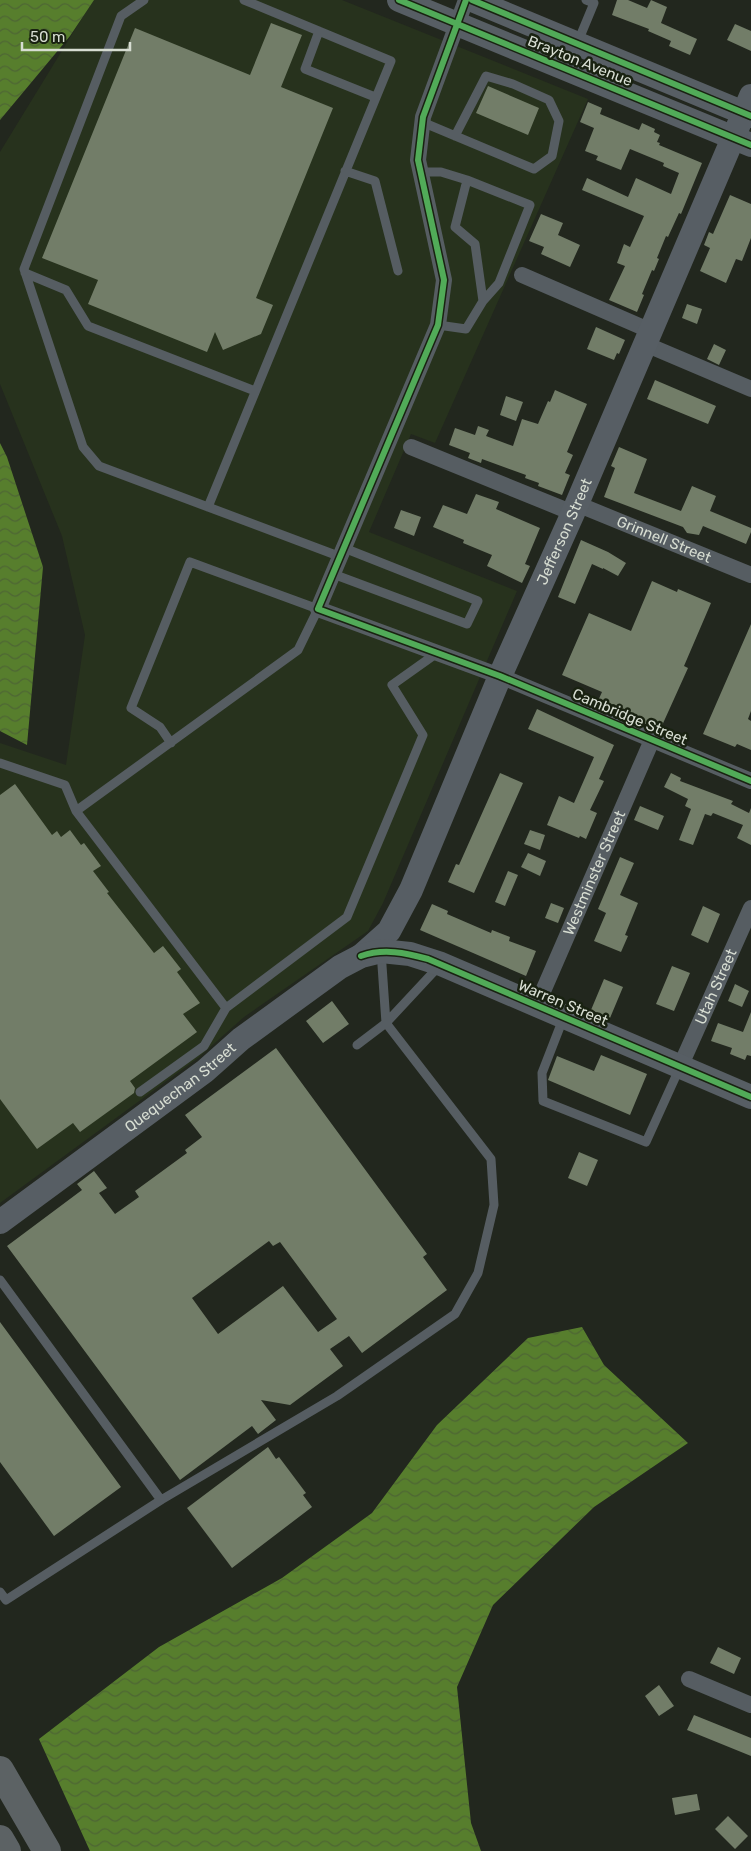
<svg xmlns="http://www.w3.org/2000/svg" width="751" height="1851" viewBox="0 0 751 1851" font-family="Rubik,sans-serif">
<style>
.built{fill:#27321d}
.water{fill:url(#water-waves)}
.building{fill:#727d68;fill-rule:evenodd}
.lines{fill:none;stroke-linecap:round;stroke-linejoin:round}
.lane{stroke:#565d62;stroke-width:9}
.street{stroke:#565d62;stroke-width:16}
.secondary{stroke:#575e64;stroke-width:24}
.highway{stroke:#5c6264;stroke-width:28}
.cycleway-casing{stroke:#192211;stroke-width:9}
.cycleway{stroke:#51ab58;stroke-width:6}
.labels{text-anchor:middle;stroke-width:5;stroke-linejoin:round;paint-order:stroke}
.street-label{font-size:15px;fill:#d7ddd2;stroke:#192211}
</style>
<defs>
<pattern id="water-waves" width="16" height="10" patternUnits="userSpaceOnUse" patternTransform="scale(1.25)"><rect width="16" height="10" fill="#577e2d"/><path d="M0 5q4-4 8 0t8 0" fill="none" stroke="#4e6634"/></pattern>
</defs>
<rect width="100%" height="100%" fill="#22271e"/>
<path class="built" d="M 93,0 L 342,0 L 588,99 L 435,443 L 411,434 L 369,532 L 517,591 L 383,903 L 368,931 L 244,1017 L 198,1058 L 0,1203 L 0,743 L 66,765 L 85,635 L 62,536 L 0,384 L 0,152 Z"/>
<path class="water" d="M 0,0 L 94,0 L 70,36 L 0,120 Z
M 0,443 L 7,457 L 43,567 L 27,745 L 0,731 Z
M 582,1327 L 604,1365 L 688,1443 L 594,1507 L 493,1605 L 457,1687 L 471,1823 L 481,1851 L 90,1851 L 39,1739 L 159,1647 L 282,1578 L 372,1513 L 437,1425 L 528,1338 Z"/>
<path class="building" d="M 617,0 L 628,0 L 647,8 L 651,0 L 667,7 L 661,23 L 697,39 L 690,55 L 669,46 L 671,41 L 648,31 L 649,29 L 612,15 Z
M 271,23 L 302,35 L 281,87 L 333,108 L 256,298 L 273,305 L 261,334 L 223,350 L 215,332 L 207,352 L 88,304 L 98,280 L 42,258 L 135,28 L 250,75 Z
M 735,24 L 751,31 L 751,51 L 727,40 Z
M 488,86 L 539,108 L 528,135 L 476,113 Z
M 588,102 L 602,108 L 600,114 L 639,130 L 642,123 L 655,129 L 654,132 L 660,135 L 657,142 L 660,143 L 659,145 L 702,163 L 681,214 L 679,213 L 668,237 L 666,236 L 657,258 L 659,259 L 654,271 L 652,270 L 642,294 L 644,295 L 637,312 L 609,300 L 625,266 L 617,263 L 624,244 L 630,247 L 644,216 L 582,190 L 587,178 L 628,197 L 636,178 L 671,194 L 679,173 L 663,166 L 664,163 L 630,149 L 621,170 L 596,160 L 598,156 L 585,151 L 594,128 L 580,122 Z
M 730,195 L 751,204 L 751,238 L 742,261 L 736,259 L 726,283 L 700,271 L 710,248 L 704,245 L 709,232 L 713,234 Z
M 541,214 L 563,223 L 558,235 L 580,245 L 570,267 L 541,254 L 544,247 L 529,241 Z
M 687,304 L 702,309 L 697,324 L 682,318 Z
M 596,327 L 625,340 L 619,354 L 617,353 L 614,360 L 587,349 Z
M 714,344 L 726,350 L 719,365 L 707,359 Z
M 655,380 L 716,406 L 708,424 L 647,399 Z
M 555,390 L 587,404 L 567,452 L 573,455 L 565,473 L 570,475 L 562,495 L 538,486 L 539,483 L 525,478 L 526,475 L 482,459 L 481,463 L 468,458 L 470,453 L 449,445 L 455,428 L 475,435 L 478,426 L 489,430 L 486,436 L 513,446 L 522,419 L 538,424 L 548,401 L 550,402 Z
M 506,396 L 523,402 L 516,421 L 500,415 Z
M 619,447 L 647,459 L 634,493 L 681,511 L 692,486 L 716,496 L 710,511 L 751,528 L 751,532 L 746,544 L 703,526 L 699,535 L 687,533 L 683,527 L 604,497 L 615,468 L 611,466 Z
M 476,494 L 499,502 L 496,509 L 540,528 L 525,564 L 530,566 L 522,583 L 487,566 L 492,555 L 463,543 L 464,540 L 433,527 L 443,505 L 467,514 Z
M 401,510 L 421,517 L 414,536 L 394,528 Z
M 581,540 L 608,552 L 626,563 L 618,576 L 603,568 L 603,569 L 592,564 L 575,604 L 558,597 Z
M 652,581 L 677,592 L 678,589 L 711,603 L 684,666 L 688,668 L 660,730 L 597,703 L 602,692 L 562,675 L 589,613 L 631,631 Z
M 751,624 L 751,711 L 748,719 L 751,721 L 751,750 L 737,744 L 735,747 L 703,734 Z
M 537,709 L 614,745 L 599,779 L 604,781 L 590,810 L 597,813 L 586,839 L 580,836 L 579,838 L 547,825 L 559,796 L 574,803 L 594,757 L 528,729 Z
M 500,773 L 523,783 L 474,893 L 448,882 L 456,864 L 459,865 Z
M 671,773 L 681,778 L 680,781 L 733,801 L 731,804 L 749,813 L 751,808 L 751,845 L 737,838 L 743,825 L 713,813 L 711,816 L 705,814 L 693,845 L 679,840 L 691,809 L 685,806 L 688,799 L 664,787 Z
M 15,784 L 52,835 L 57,831 L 61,837 L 70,830 L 81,845 L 84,843 L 101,866 L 93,871 L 109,892 L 107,893 L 154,953 L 163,946 L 181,969 L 177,972 L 200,1003 L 183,1014 L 197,1032 L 130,1081 L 135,1088 L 134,1093 L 80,1132 L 73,1123 L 37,1149 L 0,1099 L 0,795 Z
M 640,806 L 664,816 L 658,830 L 634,820 Z
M 530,830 L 545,835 L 540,850 L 524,844 Z
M 528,853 L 546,861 L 540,876 L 521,867 Z
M 620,857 L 634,863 L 620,895 L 638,903 L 625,935 L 628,936 L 621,952 L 594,941 L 606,913 L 598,909 Z
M 508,871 L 518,875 L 505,906 L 495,902 Z
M 551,903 L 564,908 L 558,923 L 545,918 Z
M 432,904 L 448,911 L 447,914 L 491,933 L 492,930 L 510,937 L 509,941 L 536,951 L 526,976 L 420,930 Z
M 703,906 L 720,914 L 708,943 L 691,935 Z
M 672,966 L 690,973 L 674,1011 L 656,1004 Z
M 604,979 L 623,987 L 610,1018 L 591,1010 Z
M 735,984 L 749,991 L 742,1007 L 728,1001 Z
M 332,1001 L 349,1024 L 323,1043 L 306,1021 Z
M 751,1012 L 751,1056 L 747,1055 L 745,1060 L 730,1054 L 732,1048 L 711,1041 L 718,1023 L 743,1032 Z
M 276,1048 L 427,1254 L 423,1257 L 447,1290 L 362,1353 L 349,1336 L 330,1349 L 343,1366 L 290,1405 L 261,1400 L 276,1420 L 258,1434 L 252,1426 L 180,1480 L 7,1246 L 82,1190 L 77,1184 L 94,1171 L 107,1188 L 99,1193 L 115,1214 L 139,1197 L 135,1191 L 187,1153 L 185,1150 L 202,1137 L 185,1115 ZM 269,1241 L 273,1246 L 280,1242 L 337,1319 L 318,1332 L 283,1286 L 218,1334 L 192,1298 Z
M 601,1055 L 647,1074 L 630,1115 L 548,1080 L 557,1056 L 594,1071 Z
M 579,1152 L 598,1160 L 587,1186 L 568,1178 Z
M 0,1322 L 121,1487 L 54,1536 L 0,1462 Z
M 268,1447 L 276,1459 L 279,1457 L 306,1493 L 303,1495 L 312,1507 L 232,1568 L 187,1508 Z
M 718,1647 L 741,1658 L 734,1674 L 710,1663 Z
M 659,1685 L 674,1706 L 659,1716 L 645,1696 Z
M 694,1715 L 751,1738 L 751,1756 L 687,1730 Z
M 697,1794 L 700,1810 L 675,1815 L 672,1798 Z
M 728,1816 L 748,1836 L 735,1849 L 715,1829 Z"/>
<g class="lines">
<path class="lane" d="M 144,0 L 121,16 L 24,269 L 83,447 L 99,466 L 341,557
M 319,31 L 305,69 L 375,97
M 577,44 L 594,3 L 586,0
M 422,122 L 534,169 L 552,156 L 559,121 L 549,100 L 513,84 L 486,76 L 455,136
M 345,171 L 375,181 L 398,271
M 420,172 L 441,172 L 467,180 L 455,227 L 475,244 L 483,301 L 466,329 L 438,325
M 467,180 L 530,205 L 499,283 L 483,301
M 25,273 L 66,290 L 88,326 L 255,391
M 208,507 L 391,61 L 244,0
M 333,574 L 467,624 L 478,601 L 344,548
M 171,743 L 160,727 L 131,708 L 190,562 L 318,609 L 298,650 L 76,811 L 226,1008 L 347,917 L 423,735 L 392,685 L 437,653
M 0,763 L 65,785 L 76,811
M 381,951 L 386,1023 L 440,965
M 563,1019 L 542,1073 L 543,1101 L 646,1142 L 680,1067
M 140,1092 L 204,1046 L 226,1008
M 0,1280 L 161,1500 L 6,1600 L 0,1592
M 161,1500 L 337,1396 L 455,1314 L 478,1273 L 494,1205 L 491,1159 L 386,1023 L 357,1045"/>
<g class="street">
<path d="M 466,0 L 423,117 L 418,160 L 444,280 L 438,325 L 318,609 L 500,676 L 751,781"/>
<path d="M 522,275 L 651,331"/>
<path d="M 645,344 L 751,389"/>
<path d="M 411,447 L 573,513"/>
<path id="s1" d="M 577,504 L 751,575"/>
<path id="s2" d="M 537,1005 L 652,740"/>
<path id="s3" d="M 680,1067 L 751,908"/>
<path d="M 689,1679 L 751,1705"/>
</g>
<g class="secondary">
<path d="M 399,0 L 751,145"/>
<path d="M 472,0 L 751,116"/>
<path id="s4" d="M 361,956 L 389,931 L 411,890 L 500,676 L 573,513 L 751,96"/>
<path id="s5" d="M 0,1222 L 205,1071 L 241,1039 L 340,967 L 361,956 L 381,951 L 410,954 L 441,964 L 751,1097"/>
</g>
<path class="highway" d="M 0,1770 L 47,1851
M 0,1839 L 7,1851"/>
<g class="cycleway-casing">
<path id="cycleway" d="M 399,0 L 751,145
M 466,0 L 423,117 L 418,160 L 444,280 L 438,325 L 318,609 L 500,676 L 751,781
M 472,0 L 751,116
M 361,956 C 384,948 406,953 428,959 L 751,1097"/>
</g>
<use href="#cycleway" class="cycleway"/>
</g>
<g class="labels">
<g class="street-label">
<text transform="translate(580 61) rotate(22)" y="5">Brayton Avenue</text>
<text dy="5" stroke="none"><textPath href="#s4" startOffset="474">Jefferson Street</textPath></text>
<text dy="5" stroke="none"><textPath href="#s1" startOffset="94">Grinnell Street</textPath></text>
<text transform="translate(630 717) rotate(23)" y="5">Cambridge Street</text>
<text dy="5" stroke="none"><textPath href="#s2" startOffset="144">Westminster Street</textPath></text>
<text dy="5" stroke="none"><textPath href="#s3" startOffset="88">Utah Street</textPath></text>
<text transform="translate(563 1003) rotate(23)" y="5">Warren Street</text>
<text dy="5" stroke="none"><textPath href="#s5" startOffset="225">Quequechan Street</textPath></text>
</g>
</g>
<path d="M22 42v8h108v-8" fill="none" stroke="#d7ddd2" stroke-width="2.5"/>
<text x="30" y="42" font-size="15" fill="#d7ddd2" stroke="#192211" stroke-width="4" paint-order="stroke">50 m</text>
</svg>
